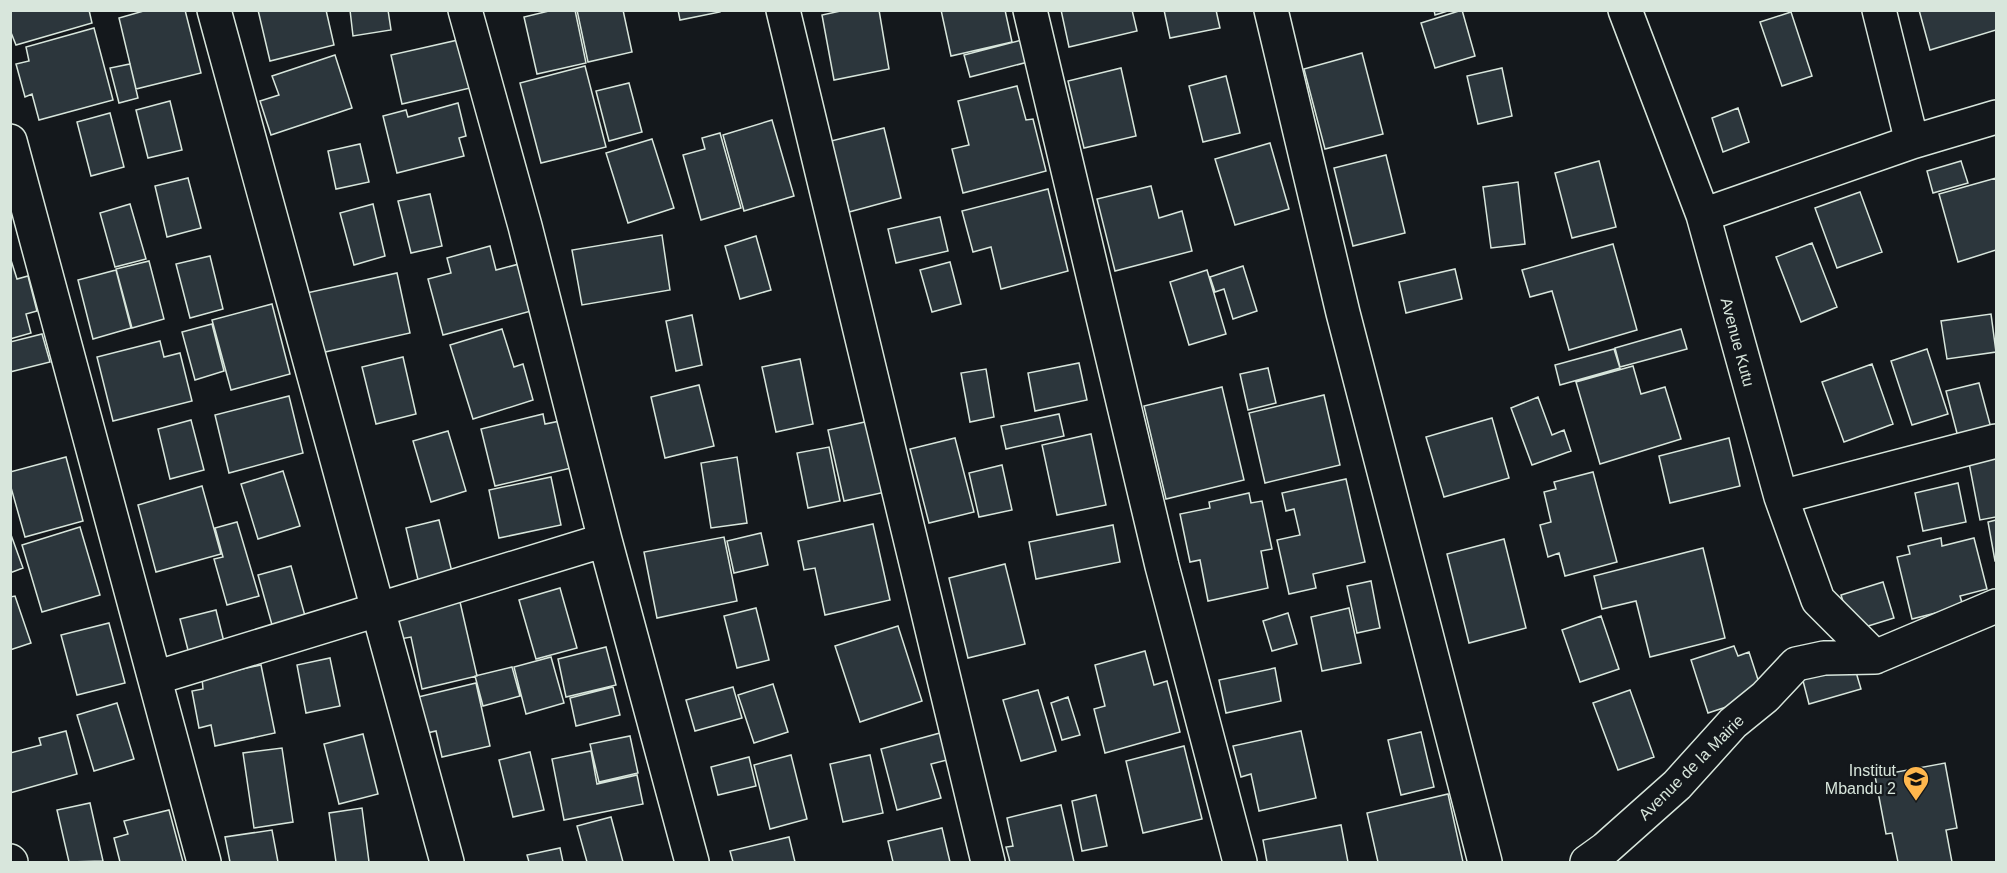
<svg xmlns="http://www.w3.org/2000/svg" width="2007" height="873" viewBox="0 0 2007 873" font-family="Helvetica,sans-serif">
<style>
.building{fill:#2c363c;stroke:#d8e6dc;stroke-width:1.5}
.lines{fill:none;stroke-linecap:round;stroke-linejoin:round}
.minor-casing{stroke:#d8e6dc;stroke-width:36}
.minor{stroke:#14181c;stroke-width:33}
.labels{text-anchor:middle;stroke-width:4.5;stroke-linejoin:round;paint-order:stroke}
.street-label{font-size:16px;fill:#d8e6dc;stroke:#14181c}
.poi-label{font-size:16px;fill:#d8e6dc;stroke:#14181c;text-anchor:end}
</style>
<rect width="100%" height="100%" fill="#14181c"/>
<path class="building" d="M 10,10 L 89,10 L 92,23 L 16,45 L 10,30 Z
M 147,10 L 185,10 L 201,73 L 136,89 L 119,18 Z
M 258,10 L 326,10 L 334,45 L 270,61 Z
M 350,10 L 388,10 L 391,30 L 353,36 Z
M 553,10 L 575,10 L 586,63 L 537,74 L 524,17 Z
M 577,10 L 623,10 L 632,52 L 588,62 Z
M 678,10 L 720,10 L 720,12 L 680,20 Z
M 845,10 L 879,10 L 889,69 L 834,80 L 822,15 Z
M 941,10 L 1005,10 L 1012,42 L 951,56 Z
M 1061,10 L 1132,10 L 1137,31 L 1069,47 Z
M 1164,10 L 1216,10 L 1220,28 L 1170,38 Z
M 1434,10 L 1451,10 L 1435,15 Z
M 1462,10 L 1475,56 L 1435,68 L 1421,23 Z
M 1919,10 L 1996,10 L 1996,30 L 1930,50 Z
M 1791,12 L 1812,76 L 1782,86 L 1760,22 Z
M 94,28 L 113,100 L 39,120 L 32,94 L 25,97 L 16,64 L 29,61 L 26,47 Z
M 458,40 L 470,88 L 402,104 L 391,55 Z
M 1022,40 L 1028,62 L 970,77 L 964,55 Z
M 1362,53 L 1383,134 L 1325,149 L 1304,69 Z
M 335,55 L 352,108 L 271,135 L 260,101 L 279,95 L 272,76 Z
M 130,64 L 138,98 L 119,103 L 110,68 Z
M 585,66 L 606,147 L 541,163 L 520,83 Z
M 1121,68 L 1136,136 L 1084,148 L 1068,81 Z
M 1502,68 L 1512,116 L 1478,124 L 1467,76 Z
M 1226,76 L 1240,133 L 1203,142 L 1189,86 Z
M 629,83 L 642,132 L 609,141 L 596,91 Z
M 1017,86 L 1026,120 L 1033,119 L 1046,171 L 963,193 L 952,149 L 969,145 L 958,101 Z
M 170,101 L 182,150 L 148,158 L 136,110 Z
M 458,103 L 466,136 L 459,138 L 464,156 L 397,173 L 383,116 L 406,110 L 408,117 Z
M 1738,108 L 1749,142 L 1723,152 L 1712,118 Z
M 110,113 L 124,167 L 91,176 L 77,122 Z
M 772,120 L 794,196 L 744,211 L 723,135 Z
M 884,128 L 901,198 L 849,212 L 831,141 Z
M 720,133 L 741,208 L 701,220 L 683,155 L 705,149 L 702,138 Z
M 652,139 L 674,208 L 628,223 L 606,153 Z
M 1270,143 L 1289,209 L 1235,225 L 1215,159 Z
M 360,144 L 369,182 L 336,189 L 328,151 Z
M 1386,155 L 1405,233 L 1353,246 L 1334,168 Z
M 1599,161 L 1616,227 L 1572,238 L 1555,173 Z
M 1961,161 L 1968,183 L 1933,193 L 1927,171 Z
M 188,178 L 201,228 L 167,237 L 155,186 Z
M 1996,178 L 1996,250 L 1958,262 L 1939,194 Z
M 1518,182 L 1525,244 L 1491,248 L 1483,187 Z
M 1151,186 L 1159,218 L 1182,211 L 1192,251 L 1115,271 L 1097,199 Z
M 1048,189 L 1068,271 L 1001,289 L 991,247 L 973,252 L 962,211 Z
M 1860,192 L 1882,252 L 1837,268 L 1815,208 Z
M 430,194 L 442,246 L 411,253 L 398,201 Z
M 130,204 L 146,259 L 115,267 L 100,213 Z
M 373,204 L 385,256 L 354,265 L 340,213 Z
M 940,217 L 948,251 L 896,263 L 888,229 Z
M 662,235 L 670,290 L 582,305 L 572,250 Z
M 756,236 L 771,290 L 740,299 L 725,246 Z
M 1812,243 L 1837,307 L 1801,322 L 1776,257 Z
M 1613,244 L 1637,330 L 1569,350 L 1552,291 L 1530,297 L 1522,270 Z
M 490,246 L 496,270 L 519,264 L 531,311 L 443,335 L 428,279 L 451,273 L 447,258 Z
M 210,256 L 223,309 L 190,318 L 176,264 Z
M 10,257 L 17,279 L 28,276 L 37,311 L 26,314 L 31,333 L 10,339 Z
M 149,261 L 164,319 L 132,328 L 116,269 Z
M 950,262 L 961,304 L 932,312 L 920,270 Z
M 1243,266 L 1257,311 L 1233,319 L 1224,289 L 1215,292 L 1210,277 Z
M 1455,269 L 1462,299 L 1406,313 L 1399,282 Z
M 116,270 L 131,328 L 93,339 L 78,280 Z
M 1207,270 L 1226,334 L 1189,345 L 1170,282 Z
M 397,273 L 410,333 L 316,354 L 302,294 Z
M 272,304 L 290,374 L 231,390 L 212,320 Z
M 1991,314 L 1996,352 L 1947,359 L 1941,321 Z
M 692,315 L 702,365 L 676,371 L 666,321 Z
M 212,324 L 224,371 L 195,380 L 182,332 Z
M 502,329 L 514,367 L 523,364 L 533,400 L 473,419 L 450,345 Z
M 1681,329 L 1687,349 L 1620,367 L 1615,348 Z
M 42,334 L 50,362 L 10,372 L 10,342 Z
M 160,341 L 164,357 L 180,353 L 192,401 L 113,421 L 97,357 Z
M 1614,349 L 1620,368 L 1560,385 L 1555,365 Z
M 1927,349 L 1948,414 L 1912,425 L 1891,361 Z
M 403,357 L 416,414 L 376,424 L 362,367 Z
M 800,359 L 813,424 L 776,432 L 762,367 Z
M 1079,363 L 1087,400 L 1035,411 L 1028,373 Z
M 1872,364 L 1893,424 L 1844,442 L 1822,382 Z
M 1633,366 L 1641,394 L 1665,387 L 1681,439 L 1600,464 L 1576,382 Z
M 1268,368 L 1276,403 L 1248,410 L 1240,374 Z
M 986,369 L 994,417 L 970,422 L 961,373 Z
M 1979,383 L 1991,428 L 1958,437 L 1946,391 Z
M 699,385 L 714,446 L 665,458 L 651,397 Z
M 1222,387 L 1244,480 L 1166,499 L 1144,406 Z
M 1324,395 L 1340,465 L 1265,483 L 1249,413 Z
M 289,396 L 303,453 L 229,473 L 215,415 Z
M 1538,397 L 1552,435 L 1564,430 L 1571,451 L 1532,465 L 1511,408 Z
M 543,414 L 545,424 L 560,421 L 571,468 L 495,486 L 481,429 Z
M 1059,414 L 1064,436 L 1006,449 L 1001,426 Z
M 1492,418 L 1509,478 L 1444,497 L 1426,437 Z
M 191,420 L 204,470 L 170,479 L 158,429 Z
M 874,420 L 890,491 L 844,501 L 828,430 Z
M 448,431 L 466,491 L 431,502 L 413,441 Z
M 1091,434 L 1106,505 L 1057,515 L 1042,445 Z
M 955,438 L 974,512 L 929,523 L 910,449 Z
M 1729,438 L 1740,486 L 1670,503 L 1659,456 Z
M 829,447 L 840,501 L 808,508 L 797,453 Z
M 66,457 L 83,521 L 25,537 L 10,484 L 10,472 Z
M 737,457 L 747,523 L 711,528 L 701,463 Z
M 1996,458 L 1996,517 L 1980,520 L 1969,463 Z
M 1002,465 L 1012,510 L 979,517 L 969,473 Z
M 283,471 L 300,526 L 258,539 L 241,484 Z
M 1593,472 L 1617,562 L 1565,576 L 1559,553 L 1548,557 L 1540,525 L 1551,522 L 1544,492 L 1556,489 L 1554,482 Z
M 551,477 L 561,525 L 499,538 L 489,490 Z
M 1346,479 L 1365,562 L 1313,574 L 1316,588 L 1289,594 L 1277,540 L 1300,535 L 1294,509 L 1286,511 L 1282,493 Z
M 1958,483 L 1966,522 L 1923,531 L 1915,493 Z
M 202,486 L 221,554 L 156,572 L 138,505 Z
M 1249,493 L 1251,503 L 1262,501 L 1272,549 L 1261,551 L 1268,588 L 1208,601 L 1200,560 L 1190,562 L 1180,514 L 1210,508 L 1209,502 Z
M 439,520 L 453,576 L 419,584 L 406,528 Z
M 1996,520 L 1996,561 L 1995,561 L 1988,522 Z
M 237,522 L 259,596 L 227,605 L 214,559 L 223,557 L 215,528 Z
M 873,524 L 890,600 L 825,615 L 815,568 L 804,570 L 798,541 Z
M 1113,525 L 1120,562 L 1036,579 L 1029,542 Z
M 80,527 L 100,595 L 42,612 L 22,545 Z
M 10,532 L 23,568 L 10,573 Z
M 761,533 L 768,565 L 734,573 L 727,541 Z
M 724,537 L 737,601 L 657,618 L 644,552 Z
M 1941,538 L 1942,546 L 1974,538 L 1987,589 L 1960,596 L 1963,606 L 1912,619 L 1897,557 L 1910,554 L 1908,546 Z
M 1504,539 L 1526,628 L 1469,643 L 1447,554 Z
M 1703,548 L 1725,638 L 1650,657 L 1636,601 L 1602,609 L 1594,576 Z
M 1005,564 L 1025,644 L 968,658 L 949,578 Z
M 291,566 L 307,623 L 274,632 L 258,575 Z
M 1371,581 L 1380,628 L 1357,633 L 1347,586 Z
M 1883,582 L 1894,618 L 1852,631 L 1841,595 Z
M 560,588 L 577,648 L 536,659 L 519,600 Z
M 15,596 L 31,643 L 10,650 L 10,597 Z
M 460,602 L 477,676 L 422,689 L 411,637 L 400,639 L 395,617 Z
M 756,608 L 769,660 L 737,668 L 724,616 Z
M 1349,608 L 1361,663 L 1322,671 L 1311,617 Z
M 216,610 L 224,642 L 188,650 L 180,619 Z
M 1288,613 L 1297,644 L 1272,651 L 1263,621 Z
M 1601,616 L 1619,669 L 1580,682 L 1562,630 Z
M 109,623 L 125,683 L 77,695 L 61,635 Z
M 898,626 L 922,701 L 860,722 L 835,646 Z
M 1734,646 L 1738,656 L 1749,652 L 1763,695 L 1708,713 L 1691,660 Z
M 606,647 L 616,685 L 566,697 L 558,659 Z
M 1145,651 L 1154,685 L 1167,681 L 1180,732 L 1105,753 L 1094,709 L 1105,706 L 1095,665 Z
M 551,657 L 564,703 L 526,714 L 514,667 Z
M 330,658 L 340,706 L 306,713 L 297,665 Z
M 1853,662 L 1861,689 L 1809,704 L 1802,677 Z
M 261,665 L 275,733 L 215,746 L 211,725 L 199,728 L 192,691 L 203,689 L 202,678 Z
M 512,667 L 520,696 L 483,706 L 475,676 Z
M 1275,668 L 1281,701 L 1226,713 L 1219,680 Z
M 476,683 L 490,746 L 442,757 L 436,731 L 427,733 L 418,697 Z
M 773,684 L 788,732 L 754,743 L 738,695 Z
M 613,687 L 620,715 L 576,726 L 570,698 Z
M 733,687 L 742,718 L 695,731 L 686,700 Z
M 1038,690 L 1056,751 L 1021,761 L 1003,700 Z
M 1630,690 L 1654,757 L 1618,770 L 1593,703 Z
M 1068,697 L 1080,735 L 1062,740 L 1051,703 Z
M 117,703 L 134,759 L 94,771 L 77,715 Z
M 66,731 L 77,774 L 10,793 L 10,753 L 41,745 L 39,738 Z
M 1301,731 L 1316,798 L 1259,811 L 1251,774 L 1241,777 L 1233,746 Z
M 1421,732 L 1434,787 L 1401,795 L 1388,740 Z
M 940,733 L 947,760 L 931,764 L 941,798 L 897,810 L 881,749 Z
M 363,734 L 378,794 L 339,804 L 324,744 Z
M 630,736 L 638,773 L 599,782 L 590,744 Z
M 1184,746 L 1202,819 L 1143,833 L 1126,761 Z
M 282,748 L 293,822 L 254,828 L 243,753 Z
M 591,751 L 597,784 L 637,775 L 643,804 L 564,820 L 552,759 Z
M 530,752 L 544,810 L 513,817 L 499,760 Z
M 791,755 L 807,819 L 770,829 L 754,765 Z
M 870,755 L 883,813 L 843,822 L 830,764 Z
M 749,757 L 756,786 L 718,795 L 711,767 Z
M 1945,763 L 1957,828 L 1946,830 L 1952,862 L 1898,862 L 1892,833 L 1886,834 L 1875,776 Z
M 1448,794 L 1463,862 L 1378,862 L 1367,813 Z
M 1096,795 L 1107,846 L 1082,851 L 1072,801 Z
M 90,803 L 103,861 L 69,862 L 57,810 Z
M 1061,805 L 1074,862 L 1010,862 L 1006,847 L 1013,846 L 1007,818 Z
M 362,808 L 369,862 L 336,862 L 329,813 Z
M 169,810 L 183,862 L 120,862 L 114,838 L 128,834 L 124,821 Z
M 611,817 L 623,862 L 587,862 L 577,826 Z
M 1341,825 L 1348,862 L 1267,862 L 1263,840 Z
M 942,828 L 950,862 L 893,862 L 888,841 Z
M 272,830 L 278,862 L 230,862 L 225,837 Z
M 789,837 L 795,862 L 733,862 L 730,851 Z
M 560,848 L 563,862 L 529,862 L 527,855 Z"/>
<g class="lines">
<g class="minor-casing">
<path id="minor" d="M 214,10 L 447,862
M 465,10 L 525,226 L 605,540 L 692,862
M 783,10 L 988,862
M 1030,10 L 1162,566 L 1240,862
M 1271,10 L 1343,313 L 1485,862
M 1625,10 L 1703,215 L 1781,497 L 1818,600 L 1875,657
M 1879,10 L 1912,142
M 10,141 L 204,862
M 1703,215 L 1912,142 L 1996,117
M 1781,497 L 1996,441
M 155,678 L 605,540
M 10,861 L 11,862
M 1587,862 L 1605,849 L 1677,785 L 1733,723 L 1765,697 L 1796,664 L 1824,658 L 1875,657 L 1996,606"/>
</g>
<use href="#minor" class="minor"/>
</g>
<defs>
<g id="school-pin" transform="scale(1.35)"><path d="M0 17L-7.5 6A9.5 9.5 0 1 1 7.5 6Z" fill="#ffb74d" stroke="#14181c"/><path d="M0-5L7-2L0 1L-7-2ZM-4 1L0 2.5L4 1V4Q0 6-4 4Z" fill="#111"/></g>
</defs>
<g fill-rule="evenodd">
<use href="#school-pin" x="1916" y="779"/>
</g>
<g class="labels">
<g class="street-label">
<text transform="translate(1738 342) rotate(75)" y="6">Avenue Kutu</text>
<text transform="translate(1691 767) rotate(-45)" y="6">Avenue de la Mairie</text>
</g>
<g class="poi-label">
<text x="1896" y="776">Institut<tspan x="1896" dy="18">Mbandu 2</tspan></text>
</g>
</g>
<rect width="2007" height="873" fill="none" stroke="#d8e6dc" stroke-width="24"/>
</svg>
